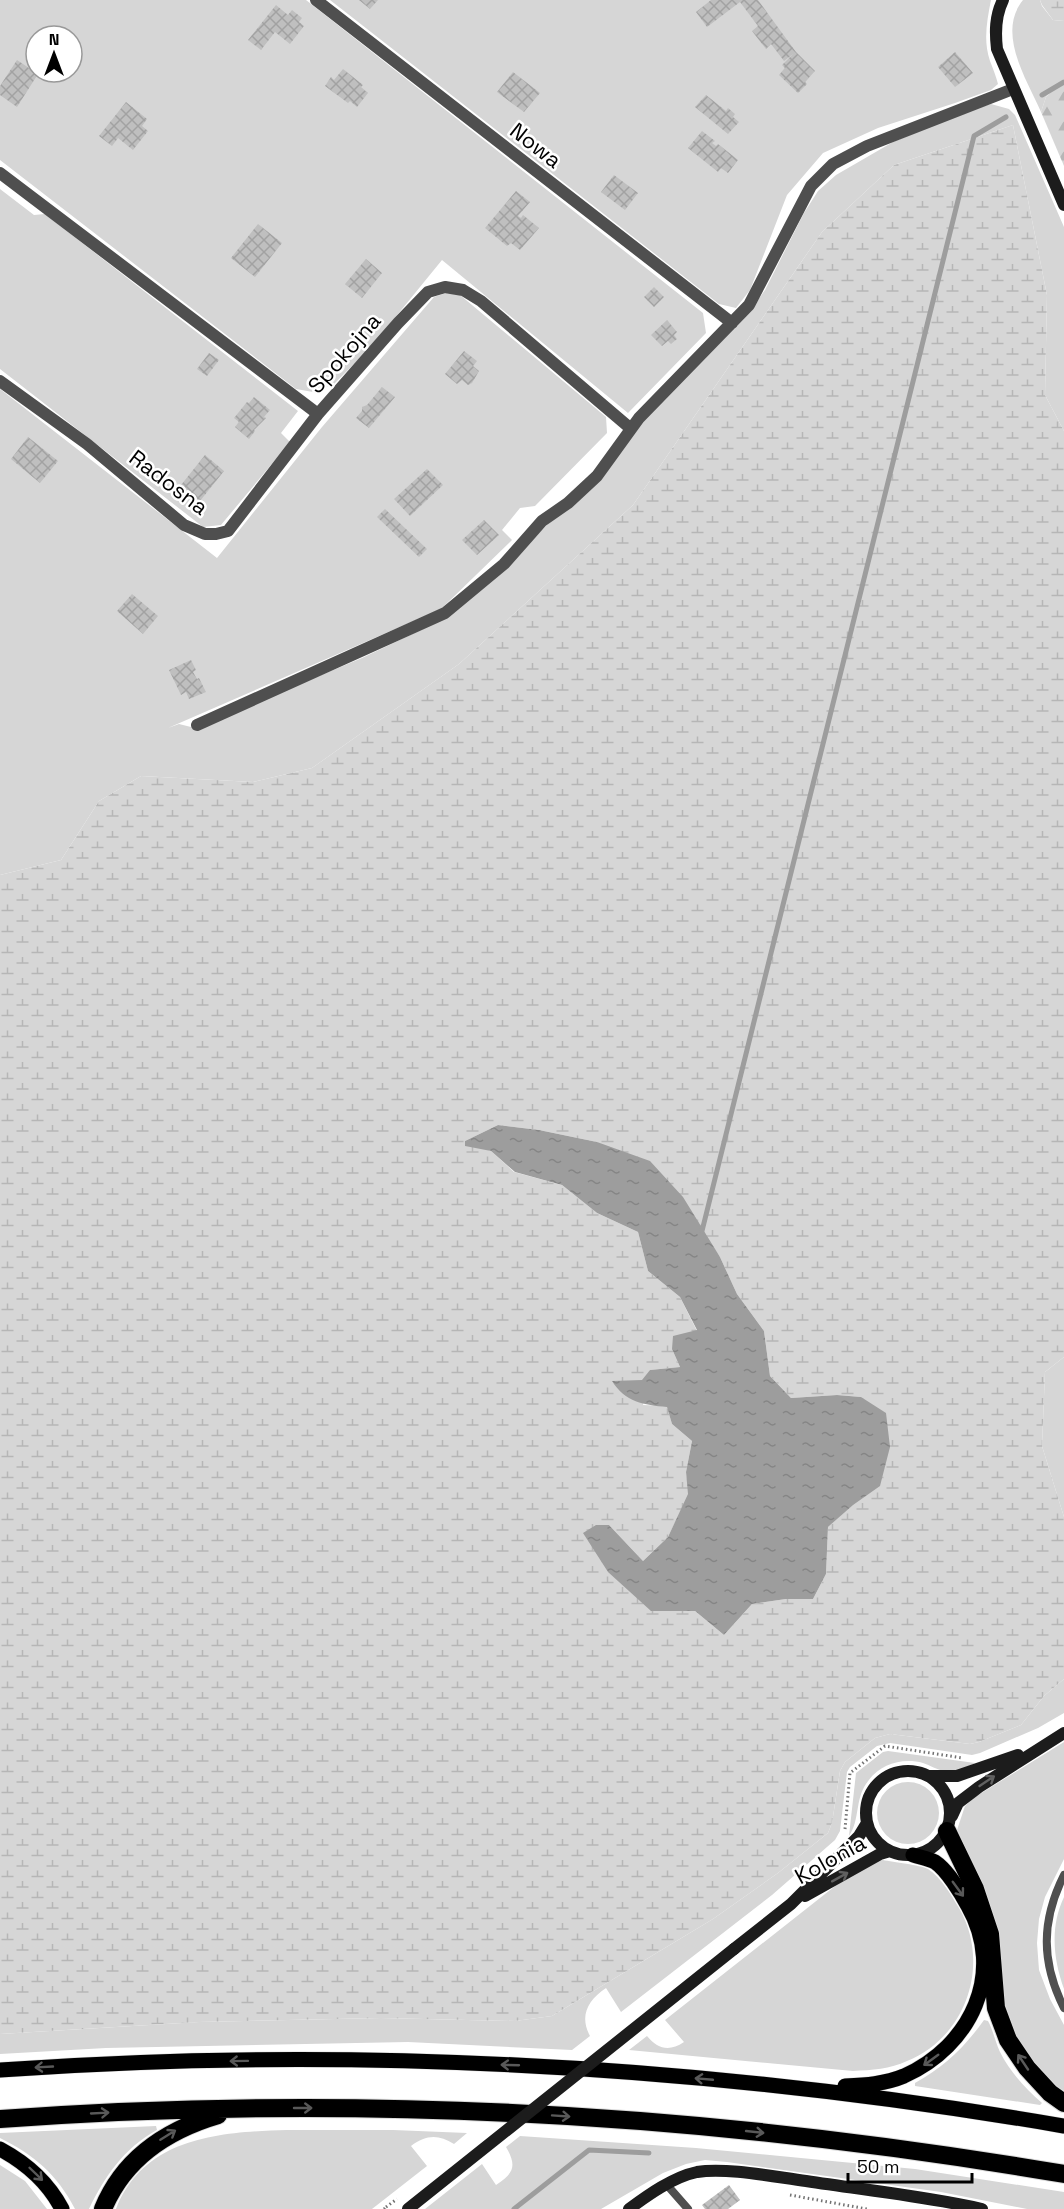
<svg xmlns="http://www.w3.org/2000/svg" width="1064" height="2209" viewBox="0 0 1064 2209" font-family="'Space Grotesk',sans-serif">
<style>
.green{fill:#d6d6d6;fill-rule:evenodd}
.forest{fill:url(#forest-firs)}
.wetland{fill:url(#wetland-marsh);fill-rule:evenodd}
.water{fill:url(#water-ripples)}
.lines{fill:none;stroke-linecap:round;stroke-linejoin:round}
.stream{stroke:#9d9d9d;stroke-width:5}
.building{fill:url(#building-cross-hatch)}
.primary-casing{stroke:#dbdbdb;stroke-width:16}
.highway-casing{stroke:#dbdbdb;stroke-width:20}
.path{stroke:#717171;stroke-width:3;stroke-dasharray:1.5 3;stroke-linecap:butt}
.lane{stroke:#4f4f4f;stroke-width:8}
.street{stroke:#4f4f4f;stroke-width:12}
.secondary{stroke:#1c1c1c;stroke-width:12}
.primary{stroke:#000;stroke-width:15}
.highway{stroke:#000;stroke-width:18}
.path-bridge{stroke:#717171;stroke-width:3;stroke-dasharray:1.5 3;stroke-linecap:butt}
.secondary-bridge{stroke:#1c1c1c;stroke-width:12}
.oneway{stroke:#606060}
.oneway2{stroke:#595959}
.labels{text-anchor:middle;stroke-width:5;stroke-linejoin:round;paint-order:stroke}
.street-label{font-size:22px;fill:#000;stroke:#fff}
</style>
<defs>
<pattern id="forest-firs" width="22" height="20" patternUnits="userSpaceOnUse" patternTransform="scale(1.5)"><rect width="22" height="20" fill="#d6d6d6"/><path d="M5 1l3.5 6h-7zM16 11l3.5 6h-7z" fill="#b6b6b6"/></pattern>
<pattern id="wetland-marsh" width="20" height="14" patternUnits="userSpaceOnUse" patternTransform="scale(1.5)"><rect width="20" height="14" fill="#d6d6d6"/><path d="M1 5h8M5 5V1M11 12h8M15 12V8" fill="none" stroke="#b6b6b6"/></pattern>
<pattern id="water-ripples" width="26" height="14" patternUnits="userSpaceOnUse" patternTransform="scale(1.5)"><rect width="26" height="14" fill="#9d9d9d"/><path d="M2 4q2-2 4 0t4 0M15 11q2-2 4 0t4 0" fill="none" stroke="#858585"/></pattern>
<pattern id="building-cross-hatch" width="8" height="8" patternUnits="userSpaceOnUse" patternTransform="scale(1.5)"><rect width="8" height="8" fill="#bfbfbf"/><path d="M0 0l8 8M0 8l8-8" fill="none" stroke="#a2a2a2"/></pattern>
</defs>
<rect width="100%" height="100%" fill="#fff"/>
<path class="green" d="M 0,0 L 306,0 L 703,313 L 706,333 L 628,413 L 442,260 L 371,347 L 333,385 L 313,392 L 296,389 L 0,160 ZM 36,36 L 72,36 L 72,72 L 36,72 Z
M 330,0 L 991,0 C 987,21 983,40 990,61 C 993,69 996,76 998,84 L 991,90 L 955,103 L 878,128 L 823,153 L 787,195 L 750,290 L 736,308 L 719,304 Z
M 1023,0 L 1040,0 L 1042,6 L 1053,20 L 1064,21 L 1064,83 L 1058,83 L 1046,97 L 1041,112 C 1027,80 996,33 1023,0 Z
M 991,104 L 1009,109 L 1015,115 L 1064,227 L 1064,431 L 1045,395 L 1047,295 L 1013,125 L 894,165 L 822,232 L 633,505 L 459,664 L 312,768 L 253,782 L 141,776 L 99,801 L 61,860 L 0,875 L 0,389 L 217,558 L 322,427 L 434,297 L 446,293 L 460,295 L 606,417 L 607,433 L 535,506 L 520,508 L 502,530 L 512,540 L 441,609 L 168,728 L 179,724 L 199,729 L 264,699 L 362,658 L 425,628 L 494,577 L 552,520 L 670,390 L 722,341 L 751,310 L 765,290 L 804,213 L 818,191 L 836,175 L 893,142 L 968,111 Z
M 0,189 L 34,215 L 45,214 L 298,411 L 281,433 L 290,442 L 221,525 L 203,527 L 0,369 Z
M 1064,1357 L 1064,1517 L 1042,1446 L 1045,1372 Z
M 1064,1679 L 1064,1713 L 1038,1728 L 980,1753 L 972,1755 L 890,1743 L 877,1746 L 850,1767 L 847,1772 L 840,1831 L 835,1840 L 772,1895 L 621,2012 L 606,1988 C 588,2000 579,2016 590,2036 L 572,2050 L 408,2042 L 106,2048 L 0,2054 L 0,2034 L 199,2022 L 381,2018 L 515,2021 L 552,2016 L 713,1919 L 778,1873 L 828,1833 L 832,1823 L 840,1771 L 845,1762 L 875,1738 L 890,1734 L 970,1744 L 979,1742 L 1021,1725 L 1044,1696 Z
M 1064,1742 L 1064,1859 L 1045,1897 L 1039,1919 L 1037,1943 L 1039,1970 L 1050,1999 L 1064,2025 L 1064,2091 C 1038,2075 1022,2050 1009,2023 L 956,1833 L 965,1806 L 975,1797 Z
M 888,1751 L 975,1763 C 965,1768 956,1772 944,1771 C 937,1770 930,1765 923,1763 C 901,1757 878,1765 866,1784 C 855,1800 860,1820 849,1836 L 856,1773 L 883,1752 Z
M877 1813a31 31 0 1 1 62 0a31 31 0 1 1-62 0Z
M 883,1860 C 893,1862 920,1865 928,1869 C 941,1877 951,1895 959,1908 C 991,1963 967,2037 907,2061 C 890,2069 872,2070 853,2071 L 629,2050 L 647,2036 C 658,2049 669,2052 684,2042 L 665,2020 L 839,1883 L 876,1861 Z
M 1064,1897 L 1064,1989 C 1053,1959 1050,1926 1064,1897 Z
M 984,2020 L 988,2021 C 993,2030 995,2041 1000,2052 C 1010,2072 1025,2088 1042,2103 L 1040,2105 L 915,2086 L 915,2083 C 944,2067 964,2048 984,2020 Z
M 156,2126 L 157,2130 C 124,2148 105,2176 89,2209 L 75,2209 C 57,2174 34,2155 0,2138 L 0,2133 Z
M 287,2130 L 393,2130 L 467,2133 L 454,2144 C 438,2134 426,2135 411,2146 L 427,2166 L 372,2209 L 116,2209 C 144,2137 221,2132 287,2130 Z
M 520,2136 L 696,2148 L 915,2169 L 1064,2192 L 1064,2209 L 1027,2209 L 941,2192 L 727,2162 L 705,2160 L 686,2164 L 663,2173 L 601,2209 L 425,2209 L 482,2164 L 496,2185 C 514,2173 517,2166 506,2147 Z
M 0,2165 L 25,2181 L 47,2209 L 0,2209 Z"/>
<path class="forest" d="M 1059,83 L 1064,83 L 1064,166 L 1041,112 L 1046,97 Z"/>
<path class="wetland" d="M 1040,0 L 1064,0 L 1064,21 L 1053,20 L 1042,5 Z
M 1013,125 L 1047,295 L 1045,395 L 1064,431 L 1064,1357 L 1045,1372 L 1042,1446 L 1064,1517 L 1064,1679 L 1044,1696 L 1021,1725 L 979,1742 L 970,1744 L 890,1734 L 875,1738 L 845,1762 L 840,1771 L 832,1823 L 828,1833 L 778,1873 L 713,1919 L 552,2016 L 515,2021 L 381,2018 L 199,2022 L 0,2034 L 0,875 L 61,860 L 99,801 L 141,776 L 253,782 L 312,768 L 459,664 L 633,505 L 822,232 L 894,165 ZM 498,1125 L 539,1130 L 597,1142 L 702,1231 L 720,1257 L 737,1294 L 764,1331 L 770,1376 L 791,1398 L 837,1395 L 861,1397 L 880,1485 L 853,1504 L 828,1527 L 826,1574 L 813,1599 L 786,1599 L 752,1604 L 724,1635 L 695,1611 L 651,1611 L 609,1525 L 643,1561 L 668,1537 L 689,1494 L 686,1472 L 692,1441 L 672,1424 L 667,1406 L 643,1405 L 650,1370 L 680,1367 L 672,1349 L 697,1331 L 680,1297 L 648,1271 L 638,1232 L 597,1213 L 562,1185 L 514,1172 L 491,1151 L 465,1141 Z"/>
<path class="water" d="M 498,1125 L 539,1130 L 597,1142 L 650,1161 L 683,1197 L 720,1257 L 737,1294 L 764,1331 L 770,1376 L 791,1398 L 837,1395 L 861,1397 L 886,1413 L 890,1447 L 880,1486 L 853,1505 L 828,1527 L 826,1574 L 813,1599 L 786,1599 L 752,1604 L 724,1635 L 695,1611 L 651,1611 L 608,1572 L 583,1533 L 596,1525 L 609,1525 L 643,1561 L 668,1537 L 688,1494 L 686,1472 L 692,1441 L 672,1424 L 667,1407 C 644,1405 625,1402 612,1381 L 642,1380 L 650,1370 L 680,1367 L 672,1349 L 673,1336 L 697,1330 L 680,1297 L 648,1271 L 638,1232 L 597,1213 L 562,1185 L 515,1172 L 491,1151 L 465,1146 L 465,1141 Z"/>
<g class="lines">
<path class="stream" d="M 1042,95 L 1064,82
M 702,1231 L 974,136 L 1006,117
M 514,2209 L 589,2150 L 649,2153"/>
</g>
<path class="building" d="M 359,0 L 378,0 L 370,9 Z
M 711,0 L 758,0 L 796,52 L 815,71 L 805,82 L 807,84 L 798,93 L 779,75 L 785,68 L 782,65 L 793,54 L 784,61 L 771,44 L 766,49 L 752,31 L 758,26 L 740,2 L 707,27 L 696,12 Z
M 276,5 L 288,15 L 292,10 L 302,18 L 299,22 L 304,26 L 290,44 L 275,32 L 261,50 L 248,40 Z
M 955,52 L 973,73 L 955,87 L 938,67 Z
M 17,60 L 38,74 L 17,107 L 0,95 L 0,86 Z
M 343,69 L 363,85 L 361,87 L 368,93 L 357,107 L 350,101 L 348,103 L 325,86 L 331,77 L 334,80 Z
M 513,72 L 540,93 L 524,112 L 497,92 Z
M 706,95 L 726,111 L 728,108 L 735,114 L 733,117 L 739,122 L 728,134 L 695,107 Z
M 126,102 L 147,119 L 142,126 L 148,131 L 133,150 L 118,138 L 112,146 L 99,136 Z
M 702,131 L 715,141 L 712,143 L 716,146 L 718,144 L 738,160 L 728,173 L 721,168 L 718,172 L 688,148 Z
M 614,175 L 638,193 L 625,210 L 601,192 Z
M 516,191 L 530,202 L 518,216 L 521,218 L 523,215 L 539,228 L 520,250 L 511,243 L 507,246 L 485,228 Z
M 258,224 L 282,243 L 255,277 L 231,258 Z
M 366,259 L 382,273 L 362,298 L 345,284 Z
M 654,287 L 664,297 L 654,307 L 644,297 Z
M 667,320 L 677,332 L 674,335 L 677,339 L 671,344 L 668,341 L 662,346 L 651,335 Z
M 464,351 L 477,361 L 473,366 L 479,371 L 472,383 L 468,385 L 462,380 L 457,384 L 445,374 Z
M 209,353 L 219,360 L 207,376 L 197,369 Z
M 382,387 L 395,397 L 369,428 L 356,418 L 362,411 L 362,407 L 367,405 Z
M 254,397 L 270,410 L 264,417 L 266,418 L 254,430 L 255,431 L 249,439 L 235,427 L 239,422 L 234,418 L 247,402 L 249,403 Z
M 28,437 L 58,461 L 40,483 L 11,459 Z
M 205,455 L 224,471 L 200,501 L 181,485 Z
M 427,469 L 443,485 L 410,516 L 394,499 Z
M 385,509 L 427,549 L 419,557 L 377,517 Z
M 484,520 L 499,535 L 477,555 L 462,540 Z
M 132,594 L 158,616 L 143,634 L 117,611 Z
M 191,660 L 196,670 L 193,672 L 197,679 L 199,678 L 206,692 L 189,699 L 186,692 L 181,695 L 169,670 Z
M 729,2185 L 740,2200 L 728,2209 L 705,2209 L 702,2205 Z"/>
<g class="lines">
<g class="primary-casing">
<path id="primary" d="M 0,2070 C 355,2045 714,2066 1064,2126
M 845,2086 C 865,2085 885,2084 904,2076 C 971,2046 1006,1973 968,1906 C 961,1893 947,1870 935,1862 C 929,1859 919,1857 913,1855
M 0,2149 C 26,2163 48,2182 62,2209"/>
</g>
<g class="highway-casing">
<path id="highway" d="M 947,1831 L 975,1889 L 990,1934 L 996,2008 L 1008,2040 L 1027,2068 L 1050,2093 L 1064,2103
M 0,2119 C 355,2093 714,2114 1064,2174
M 103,2209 C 124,2158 167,2130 218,2115"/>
</g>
<path class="path" d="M 845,1829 L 850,1773 L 885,1746 L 963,1758
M 790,2195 L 867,2209
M 384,2209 L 386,2207"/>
<path class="lane" d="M 1064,1875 C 1041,1921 1041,1962 1064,2008
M 667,2185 L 688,2209"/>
<path class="street" d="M 316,0 L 732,323
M 0,173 L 318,414 L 398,323 L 428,292 L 445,287 L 463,290 L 481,301 L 630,428
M 0,381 L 87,444 L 184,525 L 205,534 L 216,534 L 228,531 L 318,414
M 197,725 L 445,613 L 504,564 L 542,521 L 568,503 L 597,476 L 639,418 L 749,305 L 811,186 L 833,164 L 867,146 L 1013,89"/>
<path class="secondary" d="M 1003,0 C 995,16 995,32 997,49 L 1064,205
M866 1813a42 42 0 1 1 84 0a42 42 0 1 1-84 0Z
M 930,1776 L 957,1776 L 1018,1755
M 952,1816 L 958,1803 L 979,1787 L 1064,1733
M 805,1896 L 880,1854 L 890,1851
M 734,1949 L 791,1904 L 859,1836 L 867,1823
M 629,2209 C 648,2195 673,2177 697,2172 C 726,2167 775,2177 806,2181 C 864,2190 924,2196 982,2209"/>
<use href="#primary" class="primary"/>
<use href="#highway" class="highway"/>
<path class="path-bridge" d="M 386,2207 L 397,2199"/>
<path class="secondary-bridge" d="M 408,2209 L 734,1949"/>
</g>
<defs><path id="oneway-shaft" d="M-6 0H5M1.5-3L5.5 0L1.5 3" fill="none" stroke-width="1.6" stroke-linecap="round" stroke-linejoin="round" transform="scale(1.5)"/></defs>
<g class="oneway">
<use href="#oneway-shaft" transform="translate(987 1781) rotate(-34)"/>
<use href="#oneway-shaft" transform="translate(840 1877) rotate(-29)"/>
</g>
<g class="oneway2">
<use href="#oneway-shaft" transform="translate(958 1889) rotate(54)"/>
<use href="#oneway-shaft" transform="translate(931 2060) rotate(144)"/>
<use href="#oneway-shaft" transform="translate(239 2061) rotate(179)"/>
<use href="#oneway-shaft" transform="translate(1023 2062) rotate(-124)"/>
<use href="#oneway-shaft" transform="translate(510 2065) rotate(-178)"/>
<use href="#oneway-shaft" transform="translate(44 2067) rotate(177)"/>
<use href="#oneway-shaft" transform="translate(704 2079) rotate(-175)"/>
<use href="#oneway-shaft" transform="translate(303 2108)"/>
<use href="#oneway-shaft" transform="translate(100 2113) rotate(-3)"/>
<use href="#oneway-shaft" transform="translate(561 2116) rotate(4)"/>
<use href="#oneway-shaft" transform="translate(755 2132) rotate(6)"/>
<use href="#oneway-shaft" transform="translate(168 2135) rotate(-32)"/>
<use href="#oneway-shaft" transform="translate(36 2174) rotate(44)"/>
</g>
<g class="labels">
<g class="street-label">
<text transform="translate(536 145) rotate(38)" y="8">Nowa</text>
<text transform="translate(344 353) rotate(-49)" y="8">Spokojna</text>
<text transform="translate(169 482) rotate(37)" y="8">Radosna</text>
<text transform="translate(830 1859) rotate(-29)" y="8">Kolonia</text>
</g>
</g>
<g transform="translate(54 54)"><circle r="28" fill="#ffffff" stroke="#999999" stroke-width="1.5"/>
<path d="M0-4.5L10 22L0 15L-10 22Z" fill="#000000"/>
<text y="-9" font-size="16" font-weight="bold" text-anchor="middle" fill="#000000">N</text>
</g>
<path d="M848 2173v9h124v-9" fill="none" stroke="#000000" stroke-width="3"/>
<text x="857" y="2173" font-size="18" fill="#000000" stroke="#ffffff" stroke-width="4.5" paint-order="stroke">50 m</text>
</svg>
